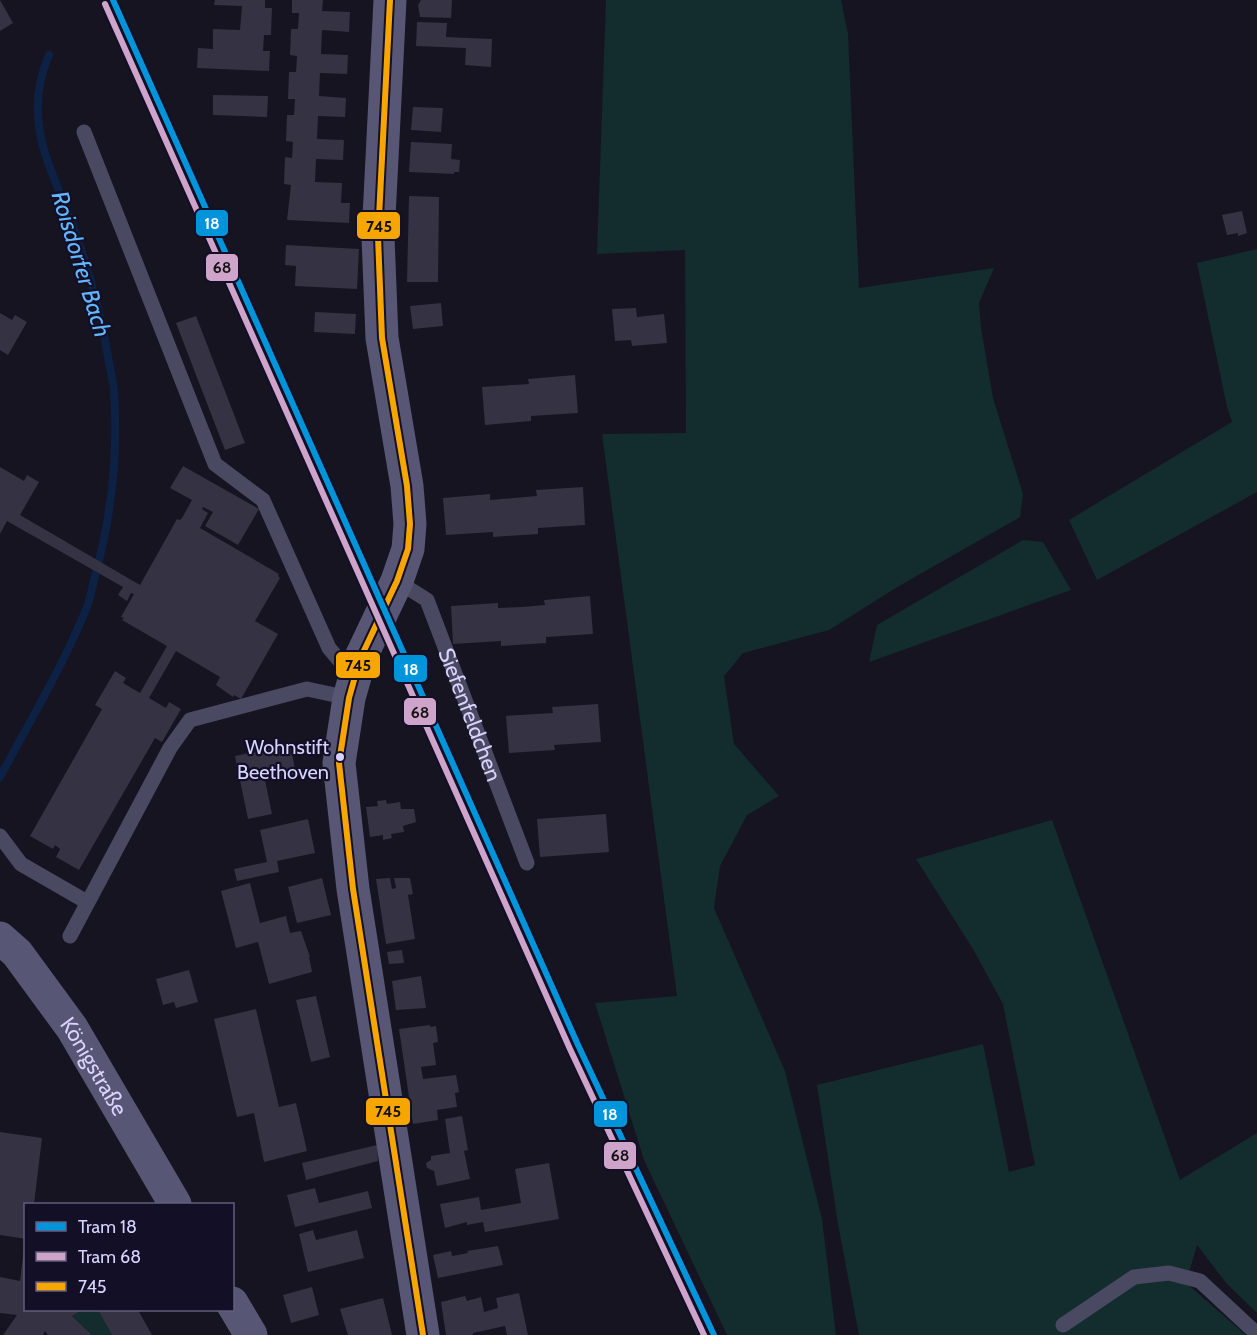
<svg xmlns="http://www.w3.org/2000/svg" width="1257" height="1335" viewBox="0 0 1257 1335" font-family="Cabin,sans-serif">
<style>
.green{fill:#132c2d}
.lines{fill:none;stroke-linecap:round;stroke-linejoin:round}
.stream{stroke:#0d2144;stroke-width:8}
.building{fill:#343243}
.lane{stroke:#4a4962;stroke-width:15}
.secondary{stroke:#575674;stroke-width:33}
.bus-1-casing{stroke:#130f26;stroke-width:10}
.bus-1{stroke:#f7a600;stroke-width:6}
.tram-1-casing{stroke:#130f26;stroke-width:10}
.tram-2-casing{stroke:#130f26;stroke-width:10}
.tram-1{stroke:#0095da;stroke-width:6}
.tram-2{stroke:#cea4cb;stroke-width:6}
.bus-dot{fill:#d9d4ff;stroke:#130f26;stroke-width:2}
.labels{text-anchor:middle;stroke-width:4.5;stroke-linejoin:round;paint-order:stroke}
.bus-label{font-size:20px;fill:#d9d4ff;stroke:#130f26;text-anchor:end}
.street-label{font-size:22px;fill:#d9d4ff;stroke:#130f26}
.water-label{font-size:24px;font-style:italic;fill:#62b6ff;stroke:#130f26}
.line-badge{stroke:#130f26;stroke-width:2}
.badge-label{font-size:16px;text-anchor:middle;font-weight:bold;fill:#fff}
.pale-badge-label{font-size:16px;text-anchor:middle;font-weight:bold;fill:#111}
</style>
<rect width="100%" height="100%" fill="#161421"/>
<path class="green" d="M 606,0 L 841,0 L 848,34 L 859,288 L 994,268 L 979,303 L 981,328 L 993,398 L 1023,494 L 1020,517 L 899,586 L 829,630 L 743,653 L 724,676 L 734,744 L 779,796 L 747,815 L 720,866 L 714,908 L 785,1071 L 822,1219 L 836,1335 L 727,1335 L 644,1160 L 595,1003 L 677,996 L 602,434 L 686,433 L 685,250 L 597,254 Z
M 1257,249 L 1257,492 L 1097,580 L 1069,520 L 1232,422 L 1227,407 L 1197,263 Z
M 1023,540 L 1043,542 L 1071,590 L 869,662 L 877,625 Z
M 1052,820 L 1180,1180 L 1257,1133 L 1257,1313 L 1227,1284 L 1197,1245 L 1186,1283 L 1246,1335 L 859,1335 L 838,1224 L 817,1085 L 983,1044 L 1009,1172 L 1035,1165 L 1003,1004 L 973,949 L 916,859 Z
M 82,1310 L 98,1310 L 112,1335 L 92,1335 L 72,1316 Z"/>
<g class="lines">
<path class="stream" d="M 0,777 C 30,721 63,666 87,607 C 91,596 93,583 96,572 C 112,513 118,452 114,392 C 113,378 109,365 107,351 C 100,312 90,275 77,237 C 55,172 19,125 49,55"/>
</g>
<path class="building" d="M 0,0 L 13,23 L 0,31 Z
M 215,0 L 265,0 L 265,8 L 272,8 L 271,35 L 264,35 L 263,51 L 270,51 L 269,71 L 197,68 L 198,48 L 213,49 L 213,29 L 240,30 L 242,6 L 214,5 Z
M 292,0 L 323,0 L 322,11 L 350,12 L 349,32 L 322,30 L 321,54 L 348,55 L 347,74 L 320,73 L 319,96 L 346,98 L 345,117 L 318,116 L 317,139 L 344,140 L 343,160 L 316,159 L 315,182 L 342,183 L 341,203 L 350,203 L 349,223 L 287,220 L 291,185 L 284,184 L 285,157 L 292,158 L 293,142 L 286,141 L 287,115 L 294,115 L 295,99 L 288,99 L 289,72 L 296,72 L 297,56 L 290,55 L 291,29 L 298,29 L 299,13 L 292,13 Z
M 421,0 L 452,0 L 451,18 L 420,17 L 418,5 Z
M 417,22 L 447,23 L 446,37 L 492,39 L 491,67 L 465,65 L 466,48 L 416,46 Z
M 213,95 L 268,96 L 267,117 L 213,115 Z
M 413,107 L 443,108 L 441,132 L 411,130 Z
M 411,142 L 452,144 L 451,159 L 460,160 L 459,172 L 454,172 L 454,174 L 409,172 Z
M 409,196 L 439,197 L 438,282 L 407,282 Z
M 1242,211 L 1247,233 L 1238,236 L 1238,233 L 1227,235 L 1222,215 Z
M 286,245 L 359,249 L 357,289 L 295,286 L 296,266 L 285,265 Z
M 441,303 L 443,326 L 413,329 L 410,306 Z
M 636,308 L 637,317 L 664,314 L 667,343 L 632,346 L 631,340 L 615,341 L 612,309 Z
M 315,312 L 356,314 L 355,334 L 314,332 Z
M 0,313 L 12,320 L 15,315 L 27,322 L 8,355 L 0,350 Z
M 196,316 L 245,443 L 225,450 L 176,323 Z
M 575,375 L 578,413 L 531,416 L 531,421 L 485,425 L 482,387 L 529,384 L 528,379 Z
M 183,466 L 259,509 L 238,545 L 205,526 L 213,512 L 203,507 L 202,509 L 208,513 L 200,528 L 279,574 L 278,576 L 280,578 L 255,621 L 278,634 L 241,699 L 234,695 L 233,697 L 216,685 L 220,677 L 176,651 L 149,698 L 166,708 L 169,702 L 181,709 L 162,742 L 155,738 L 79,870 L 56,857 L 60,849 L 55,845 L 53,849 L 30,836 L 102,709 L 95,705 L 115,671 L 126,678 L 123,683 L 140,693 L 167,646 L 122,620 L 124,618 L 121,617 L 134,594 L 131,593 L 127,601 L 118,595 L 123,587 L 7,521 L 0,534 L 0,467 L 24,481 L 27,475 L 39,482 L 20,515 L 140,585 L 177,519 L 180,520 L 182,518 L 192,500 L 170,488 Z
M 583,487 L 585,525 L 538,528 L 538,534 L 493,537 L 493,532 L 446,535 L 443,498 L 490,494 L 490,500 L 537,496 L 536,490 Z
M 590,596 L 593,634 L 546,637 L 546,643 L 501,646 L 501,641 L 453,644 L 451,606 L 498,603 L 498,608 L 522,607 L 545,605 L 544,600 Z
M 598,704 L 601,742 L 554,745 L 555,750 L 509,753 L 506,716 L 553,713 L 552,707 Z
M 290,744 L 296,774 L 265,780 L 272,814 L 248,819 L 235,756 Z
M 386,800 L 387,804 L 400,802 L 401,809 L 414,809 L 416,822 L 403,826 L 404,832 L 391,834 L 392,838 L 383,840 L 383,835 L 370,837 L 366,807 L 378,806 L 377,801 Z
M 606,814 L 609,852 L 540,857 L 537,819 Z
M 308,819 L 315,853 L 277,861 L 279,872 L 237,881 L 234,869 L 267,862 L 260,830 Z
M 322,878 L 331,915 L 297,923 L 288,887 Z
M 390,878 L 392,889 L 396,888 L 394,878 L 410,878 L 413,894 L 408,895 L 415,939 L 386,944 L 376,879 Z
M 250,883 L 260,923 L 286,916 L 290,933 L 301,931 L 310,957 L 309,957 L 312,972 L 269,984 L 258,942 L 236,948 L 221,891 Z
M 402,950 L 404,963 L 389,964 L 387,952 Z
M 189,970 L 198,1002 L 176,1008 L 174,1002 L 163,1005 L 156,979 Z
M 421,976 L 426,1008 L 396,1010 L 392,981 Z
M 316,996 L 330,1057 L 311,1062 L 296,1000 Z
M 256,1009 L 279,1107 L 296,1103 L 307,1151 L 264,1162 L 254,1113 L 237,1117 L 214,1019 Z
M 430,1025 L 430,1027 L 436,1026 L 438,1042 L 433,1043 L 436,1065 L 421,1067 L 423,1079 L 456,1075 L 459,1092 L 455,1093 L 457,1107 L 437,1110 L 438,1120 L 413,1124 L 399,1029 Z
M 462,1116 L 468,1150 L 464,1151 L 470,1179 L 437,1186 L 434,1171 L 427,1168 L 426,1163 L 431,1160 L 431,1156 L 450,1153 L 445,1119 Z
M 0,1132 L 42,1138 L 34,1204 L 26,1204 L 26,1239 L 0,1235 Z
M 377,1145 L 378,1161 L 306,1180 L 302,1163 Z
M 549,1163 L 559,1219 L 485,1232 L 483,1222 L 467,1225 L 467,1222 L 445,1228 L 440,1204 L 479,1197 L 481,1210 L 521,1203 L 515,1169 Z
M 315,1188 L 319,1203 L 368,1191 L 372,1208 L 295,1227 L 287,1195 Z
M 313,1230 L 316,1240 L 357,1230 L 364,1258 L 308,1272 L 299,1234 Z
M 498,1246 L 503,1265 L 438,1278 L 433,1255 L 451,1251 L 452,1256 L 468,1253 L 467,1251 Z
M 24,1248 L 26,1310 L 82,1310 L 72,1316 L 92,1335 L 48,1335 L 45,1331 L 43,1335 L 3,1335 L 17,1315 L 0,1313 L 0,1277 L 20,1281 Z
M 312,1287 L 319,1315 L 291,1323 L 283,1295 Z
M 519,1293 L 528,1335 L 507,1335 L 505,1326 L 473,1333 L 473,1335 L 446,1335 L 441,1302 L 465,1296 L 467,1301 L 481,1297 L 484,1312 L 498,1308 L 496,1298 Z
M 383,1298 L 392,1335 L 348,1335 L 340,1309 Z
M 98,1310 L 138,1310 L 152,1335 L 112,1335 Z"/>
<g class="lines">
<g class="lane">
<path d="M 84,132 L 215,464 L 263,500 L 329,648 L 354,678"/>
<path id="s1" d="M 397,581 L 427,600 L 527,863"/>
<path d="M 0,836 L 21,864 L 87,902"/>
<path d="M 70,936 L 170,748 L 190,720 L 307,689 L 349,698"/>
<path d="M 1063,1325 L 1134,1277 L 1169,1273 L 1200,1281 L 1257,1334"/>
</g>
<g class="secondary">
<path d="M 390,0 L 378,237 L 382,338 L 407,486 L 410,524 L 408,549 L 397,581 L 360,659 L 349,698 L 339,763 L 353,889 L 423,1335"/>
<path id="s2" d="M 0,938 L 17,953 L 72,1028 L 175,1204"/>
<path d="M 232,1303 L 251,1335"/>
</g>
<g class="bus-1-casing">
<path id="bus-1" d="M 390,0 L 378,237 L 382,338 L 407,486 L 410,524 L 408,549 L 397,581 L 360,659 L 349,698 L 339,763 L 353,889 L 423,1335"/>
</g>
<use href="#bus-1" class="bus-1"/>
<g class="tram-1-casing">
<path id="tram-1" d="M 113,0 L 578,1045 L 714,1335"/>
</g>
<g class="tram-2-casing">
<path id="tram-2" d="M 105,4 L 570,1049 L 704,1335"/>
</g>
<use href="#tram-1" class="tram-1"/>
<use href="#tram-2" class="tram-2"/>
</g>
<circle class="bus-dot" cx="340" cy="757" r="5"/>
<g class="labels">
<g class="bus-label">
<text x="329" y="754">Wohnstift<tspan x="329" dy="25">Beethoven</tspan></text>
</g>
<g class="street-label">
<text dy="8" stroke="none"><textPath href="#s1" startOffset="158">Siefenfeldchen</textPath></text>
<text dy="8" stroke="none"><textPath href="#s2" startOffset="160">Königstraße</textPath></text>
</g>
<g class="water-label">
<text transform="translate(81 264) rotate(73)" y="8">Roisdorfer Bach</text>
</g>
</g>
<g class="line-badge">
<rect x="195" y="209" width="34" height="28" rx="6" fill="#0095da"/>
<rect x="356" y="211" width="45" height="29" rx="6" fill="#f7a600"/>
<rect x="205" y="253" width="34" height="29" rx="6" fill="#cea4cb"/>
<rect x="335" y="651" width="46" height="28" rx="6" fill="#f7a600"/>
<rect x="393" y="654" width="35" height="29" rx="6" fill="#0095da"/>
<rect x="403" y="697" width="34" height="29" rx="6" fill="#cea4cb"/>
<rect x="365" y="1097" width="46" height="29" rx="6" fill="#f7a600"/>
<rect x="593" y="1100" width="35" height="28" rx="6" fill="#0095da"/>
<rect x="603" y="1141" width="34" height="29" rx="6" fill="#cea4cb"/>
</g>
<g class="badge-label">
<text x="212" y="229">18</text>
<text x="411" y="675">18</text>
<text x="610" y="1120">18</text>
</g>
<g class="pale-badge-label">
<text x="379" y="232">745</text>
<text x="222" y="273">68</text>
<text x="358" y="671">745</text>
<text x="420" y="718">68</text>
<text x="388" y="1117">745</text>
<text x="620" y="1161">68</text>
</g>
<rect x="24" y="1203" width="210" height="108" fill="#130f26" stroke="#625e7d" stroke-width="1.5"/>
<rect x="36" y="1222" width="30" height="9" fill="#0095da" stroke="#625e7d" stroke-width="1.5"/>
<text x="78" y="1233" font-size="18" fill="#d9d4ff">Tram 18</text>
<rect x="36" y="1252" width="30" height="9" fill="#cea4cb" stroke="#625e7d" stroke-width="1.5"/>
<text x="78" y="1263" font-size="18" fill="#d9d4ff">Tram 68</text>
<rect x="36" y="1282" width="30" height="9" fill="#f7a600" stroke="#625e7d" stroke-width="1.5"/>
<text x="78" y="1293" font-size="18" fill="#d9d4ff">745</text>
</svg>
